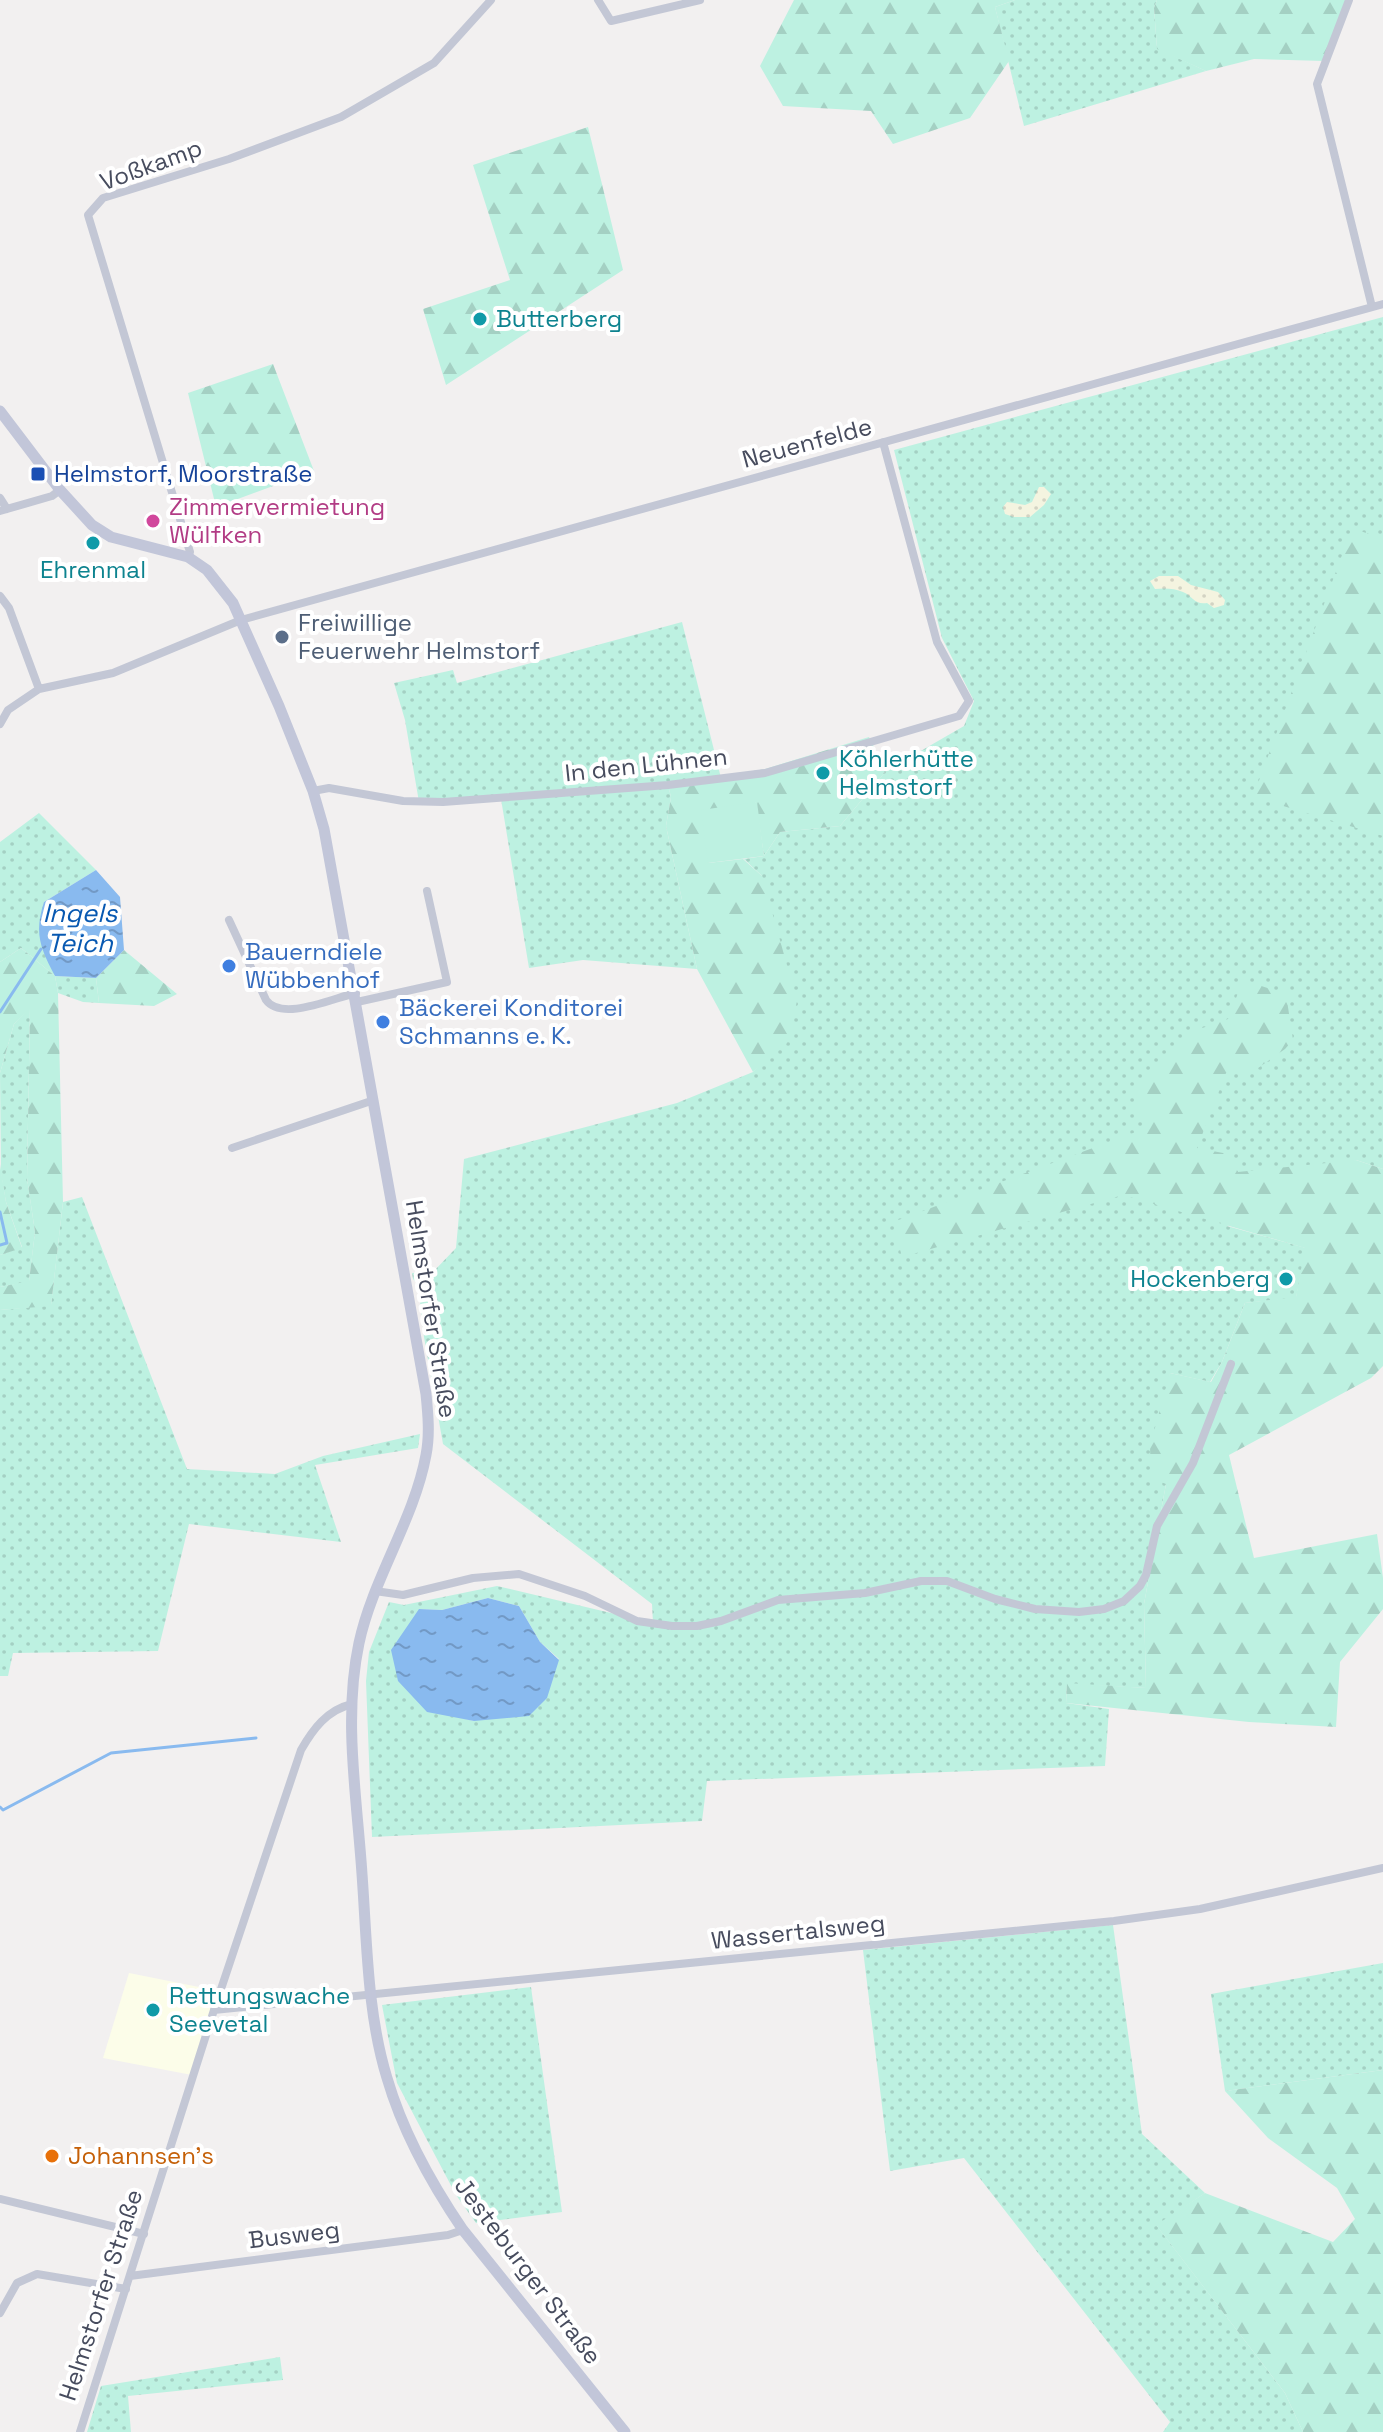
<svg xmlns="http://www.w3.org/2000/svg" width="1383" height="2432" viewBox="0 0 1383 2432" font-family="'Space Grotesk',sans-serif">
<style>
.commercial{fill:#fcfde9}
.grass{fill:url(#grass-dots);fill-rule:evenodd}
.forest{fill:url(#forest-firs)}
.sand{fill:url(#sand-dots)}
.garden{fill:#bdf1e1}
.water{fill:url(#water-ripples)}
.lines{fill:none;stroke-linecap:round;stroke-linejoin:round}
.stream{stroke:#89baef;stroke-width:3}
.street{stroke:#c3c7d5;stroke-width:8}
.secondary{stroke:#c2c6d9;stroke-width:11}
.culture-dot{fill:#0f9aa8;stroke:#fff;stroke-width:3}
.transit-dot{fill:#1a4fb4;stroke:#fff;stroke-width:3}
.hotel-dot{fill:#d1479c;stroke:#fff;stroke-width:3}
.service-dot{fill:#5c6f8a;stroke:#fff;stroke-width:3}
.shop-dot{fill:#3f7fe0;stroke:#fff;stroke-width:3}
.food-dot{fill:#e8710a;stroke:#fff;stroke-width:3}
.labels{text-anchor:middle;stroke-width:8;stroke-linejoin:round;paint-order:stroke}
.street-label{font-size:24px;fill:#474c5e;stroke:#fff}
.culture-label{font-size:24px;fill:#0d838f;stroke:#fff;text-anchor:start}
.transit-label{font-size:24px;fill:#164399;stroke:#fff;text-anchor:start}
.hotel-label{font-size:24px;fill:#b23c85;stroke:#fff;text-anchor:start}
.service-label{font-size:24px;fill:#4e5e75;stroke:#fff;text-anchor:start}
.shop-label{font-size:24px;fill:#366cbe;stroke:#fff;text-anchor:start}
.food-label{font-size:24px;fill:#c56008;stroke:#fff;text-anchor:start}
.water-label{font-size:26px;font-style:italic;fill:#0758b1;stroke:#fff}
</style>
<defs>
<pattern id="grass-dots" width="8" height="8" patternUnits="userSpaceOnUse" patternTransform="scale(2)"><rect width="8" height="8" fill="#bdf1e1"/><path d="M2 2h.1M6 6h.1" fill="none" stroke="#a4d0c3" stroke-width="1.8" stroke-linecap="round"/></pattern>
<pattern id="forest-firs" width="22" height="20" patternUnits="userSpaceOnUse" patternTransform="scale(2)"><rect width="22" height="20" fill="#bdf1e1"/><path d="M5 1l3.5 6h-7zM16 11l3.5 6h-7z" fill="#a4d0c3"/></pattern>
<pattern id="sand-dots" width="8" height="8" patternUnits="userSpaceOnUse" patternTransform="scale(2)"><rect width="8" height="8" fill="#f4f4e0"/><path d="M2 2h.1M6 6h.1" fill="none" stroke="#d3d3c3" stroke-width="1.8" stroke-linecap="round"/></pattern>
<pattern id="water-ripples" width="26" height="14" patternUnits="userSpaceOnUse" patternTransform="scale(2)"><rect width="26" height="14" fill="#89baef"/><path d="M2 4q2-2 4 0t4 0M15 11q2-2 4 0t4 0" fill="none" stroke="#7299c5"/></pattern>
</defs>
<rect width="100%" height="100%" fill="#f2f0f0"/>
<path class="commercial" d="M 129,1973 L 219,1991 L 192,2075 L 103,2058 Z"/>
<path class="grass" d="M 1015,0 L 1157,0 L 1154,8 L 1157,48 L 1206,71 L 1024,126 L 995,7 Z
M 1383,317 L 1383,1169 L 1356,1160 L 1227,1226 L 1306,1248 L 1296,1298 L 1245,1303 L 1222,1362 L 1210,1382 L 1170,1373 L 1166,1484 L 1144,1604 L 1146,1688 L 1067,1684 L 1066,1703 L 1109,1709 L 1105,1766 L 707,1781 L 702,1821 L 372,1837 L 366,1681 L 369,1652 L 389,1602 L 404,1605 L 497,1586 L 653,1623 L 652,1604 L 443,1444 L 424,1337 L 418,1284 L 413,1279 L 412,1273 L 433,1272 L 456,1248 L 464,1159 L 677,1103 L 753,1072 L 765,1060 L 762,876 L 744,859 L 764,856 L 780,832 L 840,826 L 886,771 L 964,726 L 974,701 L 942,638 L 894,450 ZM 488,1598 L 519,1606 L 540,1642 L 559,1659 L 474,1721 L 454,1716 L 419,1609 L 442,1610 Z
M 682,622 L 721,778 L 668,785 L 671,797 L 666,826 L 697,969 L 583,960 L 529,968 L 501,799 L 419,802 L 405,720 L 394,683 L 453,670 L 457,683 Z
M 39,813 L 96,870 L 44,902 L 55,976 L 96,978 L 99,1003 L 83,1002 L 58,993 L 55,976 L 21,948 L 0,962 L 0,842 Z
M 30,1008 L 27,1178 L 35,1232 L 29,1282 L 0,1287 L 0,1255 L 22,1247 L 6,1202 L 1,1174 L 0,1073 L 14,1024 Z
M 82,1197 L 187,1469 L 275,1474 L 323,1456 L 420,1434 L 418,1448 L 315,1465 L 341,1542 L 189,1524 L 158,1651 L 13,1653 L 8,1676 L 0,1676 L 0,1310 L 51,1305 L 63,1202 Z
M 1113,1925 L 1142,2134 L 1205,2193 L 1157,2226 L 1285,2393 L 1303,2432 L 1163,2432 L 1170,2422 L 964,2158 L 890,2171 L 863,1950 Z
M 1383,1963 L 1383,2070 L 1225,2091 L 1211,1994 Z
M 531,1987 L 562,2212 L 476,2223 L 456,2195 L 397,2083 L 382,2005 Z
M 280,2357 L 283,2380 L 128,2396 L 131,2432 L 87,2432 L 101,2386 Z"/>
<path class="forest" d="M 794,0 L 1015,0 L 995,7 L 1009,61 L 970,118 L 893,144 L 871,111 L 783,106 L 760,66 Z
M 1157,0 L 1348,0 L 1325,61 L 1254,59 L 1206,71 L 1157,49 L 1154,8 Z
M 588,127 L 623,270 L 446,385 L 423,309 L 510,280 L 473,165 Z
M 273,364 L 314,471 L 216,507 L 188,393 Z
M 1352,528 L 1383,539 L 1383,836 L 1253,797 Z
M 869,737 L 886,771 L 840,826 L 780,832 L 764,856 L 756,802 L 708,863 L 743,859 L 762,876 L 797,1001 L 787,1043 L 753,1072 L 697,969 L 666,826 L 671,797 L 668,785 L 765,769 Z
M 21,948 L 55,976 L 58,993 L 63,1202 L 51,1306 L 0,1310 L 0,1287 L 29,1281 L 35,1232 L 27,1178 L 30,1009 L 14,1024 L 0,1073 L 0,962 Z
M 124,950 L 177,994 L 154,1006 L 99,1003 L 96,978 Z
M 1243,980 L 1286,994 L 1293,1040 L 1285,1049 L 1248,1075 L 1226,1073 L 1197,1148 L 1223,1153 L 1238,1172 L 1356,1160 L 1383,1169 L 1383,1366 L 1371,1378 L 1229,1455 L 1254,1558 L 1377,1534 L 1383,1578 L 1383,1609 L 1340,1662 L 1336,1727 L 1249,1722 L 1066,1703 L 1067,1683 L 1146,1688 L 1144,1604 L 1166,1484 L 1151,1478 L 1150,1446 L 1170,1373 L 1211,1382 L 1222,1362 L 1245,1303 L 1296,1297 L 1305,1248 L 1123,1195 L 902,1257 L 893,1222 L 1144,1129 L 1132,1090 L 1191,1032 L 1228,1019 Z
M 0,1164 L 6,1202 L 22,1248 L 0,1255 Z
M 1383,2070 L 1383,2432 L 1303,2432 L 1285,2393 L 1156,2225 L 1205,2193 L 1333,2242 L 1355,2219 L 1337,2188 L 1268,2138 L 1225,2091 Z"/>
<path class="sand" d="M 1039,487 L 1044,487 L 1051,494 L 1044,505 L 1030,517 L 1014,517 L 1005,514 L 1003,507 L 1007,502 L 1025,505 L 1032,502 Z
M 1159,576 L 1178,576 L 1191,585 L 1218,592 L 1225,600 L 1224,605 L 1214,608 L 1207,603 C 1194,605 1193,596 1183,592 C 1175,588 1163,588 1155,589 L 1150,581 Z"/>
<path class="garden" d="M 757,802 L 764,856 L 708,863 L 701,810 Z"/>
<path class="water" d="M 96,870 L 120,897 L 124,950 L 96,978 L 55,976 C 40,948 34,933 44,902 Z
M 488,1598 L 519,1606 L 540,1642 L 559,1660 L 547,1698 L 529,1716 L 474,1721 L 427,1712 L 398,1681 L 391,1650 L 419,1609 L 442,1610 Z"/>
<g class="lines">
<path class="stream" d="M 0,1012 L 41,949
M 0,1212 L 7,1243 L 0,1245
M 0,1807 L 3,1810 L 111,1753 L 256,1738"/>
<path class="street" d="M 598,0 L 611,21 L 700,0
M 1349,0 L 1317,84 L 1372,307
M 0,498 L 7,509
M 0,511 L 52,496 L 60,490
M 188,557 L 190,552 L 88,215 L 103,198 L 229,159 L 341,117 L 434,63 L 491,0
M 0,596 L 9,608 L 39,689
M 0,724 L 8,710 L 39,689 L 113,673 L 241,620 L 1383,304
M 313,791 L 329,788 L 403,801 L 443,802 L 668,785 L 765,773 L 959,716 L 969,701 L 937,642 L 883,442
M 229,920 L 266,1000 C 282,1022 333,998 356,993
M 357,1002 L 447,982 L 427,891
M 232,1148 L 374,1100
M 375,1591 L 403,1595 L 473,1578 L 519,1574 L 585,1596 L 637,1621 L 672,1626 L 697,1626 L 721,1621 L 778,1600 L 865,1593 L 921,1581 L 947,1581 L 995,1599 L 1035,1609 L 1079,1612 L 1104,1609 L 1124,1601 L 1140,1586 L 1146,1575 L 1157,1526 L 1193,1463 L 1231,1364
M 214,2010 L 1114,1921 L 1200,1909 L 1383,1868
M 0,2199 L 144,2234
M 130,2276 L 448,2235 L 463,2230
M 0,2313 L 17,2283 L 37,2274 L 126,2289
M 80,2432 L 214,2010 L 301,1750 C 313,1729 327,1710 352,1704"/>
<path class="secondary" d="M 0,411 L 60,490 L 92,525 L 111,537 L 188,557 L 207,570 L 233,603 L 279,706 L 313,791 L 324,829 L 426,1394 C 428,1414 430,1435 426,1455 C 414,1520 373,1578 359,1643 C 343,1718 357,1798 362,1874 C 367,1942 367,2013 387,2078 C 403,2133 431,2183 463,2230 L 625,2432"/>
</g>
<g class="culture-dot">
<circle cx="480" cy="319" r="8"/>
<circle cx="93" cy="543" r="8"/>
<circle cx="823" cy="773" r="8"/>
<circle cx="1286" cy="1279" r="8"/>
<circle cx="153" cy="2010" r="8"/>
</g>
<rect class="transit-dot" x="30" y="466" width="16" height="16" rx="4"/>
<circle class="hotel-dot" cx="153" cy="521" r="8"/>
<circle class="service-dot" cx="282" cy="637" r="8"/>
<g class="shop-dot">
<circle cx="229" cy="966" r="8"/>
<circle cx="383" cy="1022" r="8"/>
</g>
<circle class="food-dot" cx="52" cy="2156" r="8"/>
<g class="labels">
<g class="street-label">
<text transform="translate(151 165) rotate(-20)" y="8">Voßkamp</text>
<text transform="translate(807 443) rotate(-15)" y="8">Neuenfelde</text>
<text transform="translate(646 765) rotate(-6)" y="8">In den Lühnen</text>
<text transform="translate(431 1309) rotate(81)" y="8">Helmstorfer Straße</text>
<text transform="translate(798 1932) rotate(-6)" y="8">Wassertalsweg</text>
<text transform="translate(294 2235) rotate(-7)" y="8">Busweg</text>
<text transform="translate(528 2271) rotate(53)" y="8">Jesteburger Straße</text>
<text transform="translate(101 2295) rotate(-72)" y="8">Helmstorfer Straße</text>
</g>
<g class="culture-label">
<text x="496" y="327">Butterberg</text>
<text x="93" y="578" text-anchor="middle">Ehrenmal</text>
<text x="839" y="767">Köhlerhütte<tspan x="839" dy="28">Helmstorf</tspan></text>
<text x="1270" y="1287" text-anchor="end">Hockenberg</text>
<text x="169" y="2004">Rettungswache<tspan x="169" dy="28">Seevetal</tspan></text>
</g>
<g class="transit-label">
<text x="54" y="482">Helmstorf, Moorstraße</text>
</g>
<g class="hotel-label">
<text x="169" y="515">Zimmervermietung<tspan x="169" dy="28">Wülfken</tspan></text>
</g>
<g class="service-label">
<text x="298" y="631">Freiwillige<tspan x="298" dy="28">Feuerwehr Helmstorf</tspan></text>
</g>
<g class="shop-label">
<text x="245" y="960">Bauerndiele<tspan x="245" dy="28">Wübbenhof</tspan></text>
<text x="399" y="1016">Bäckerei Konditorei<tspan x="399" dy="28">Schmanns e. K.</tspan></text>
</g>
<g class="food-label">
<text x="68" y="2164">Johannsen's</text>
</g>
<g class="water-label">
<text x="80" y="922">Ingels<tspan x="80" dy="30">Teich</tspan></text>
</g>
</g>
</svg>
